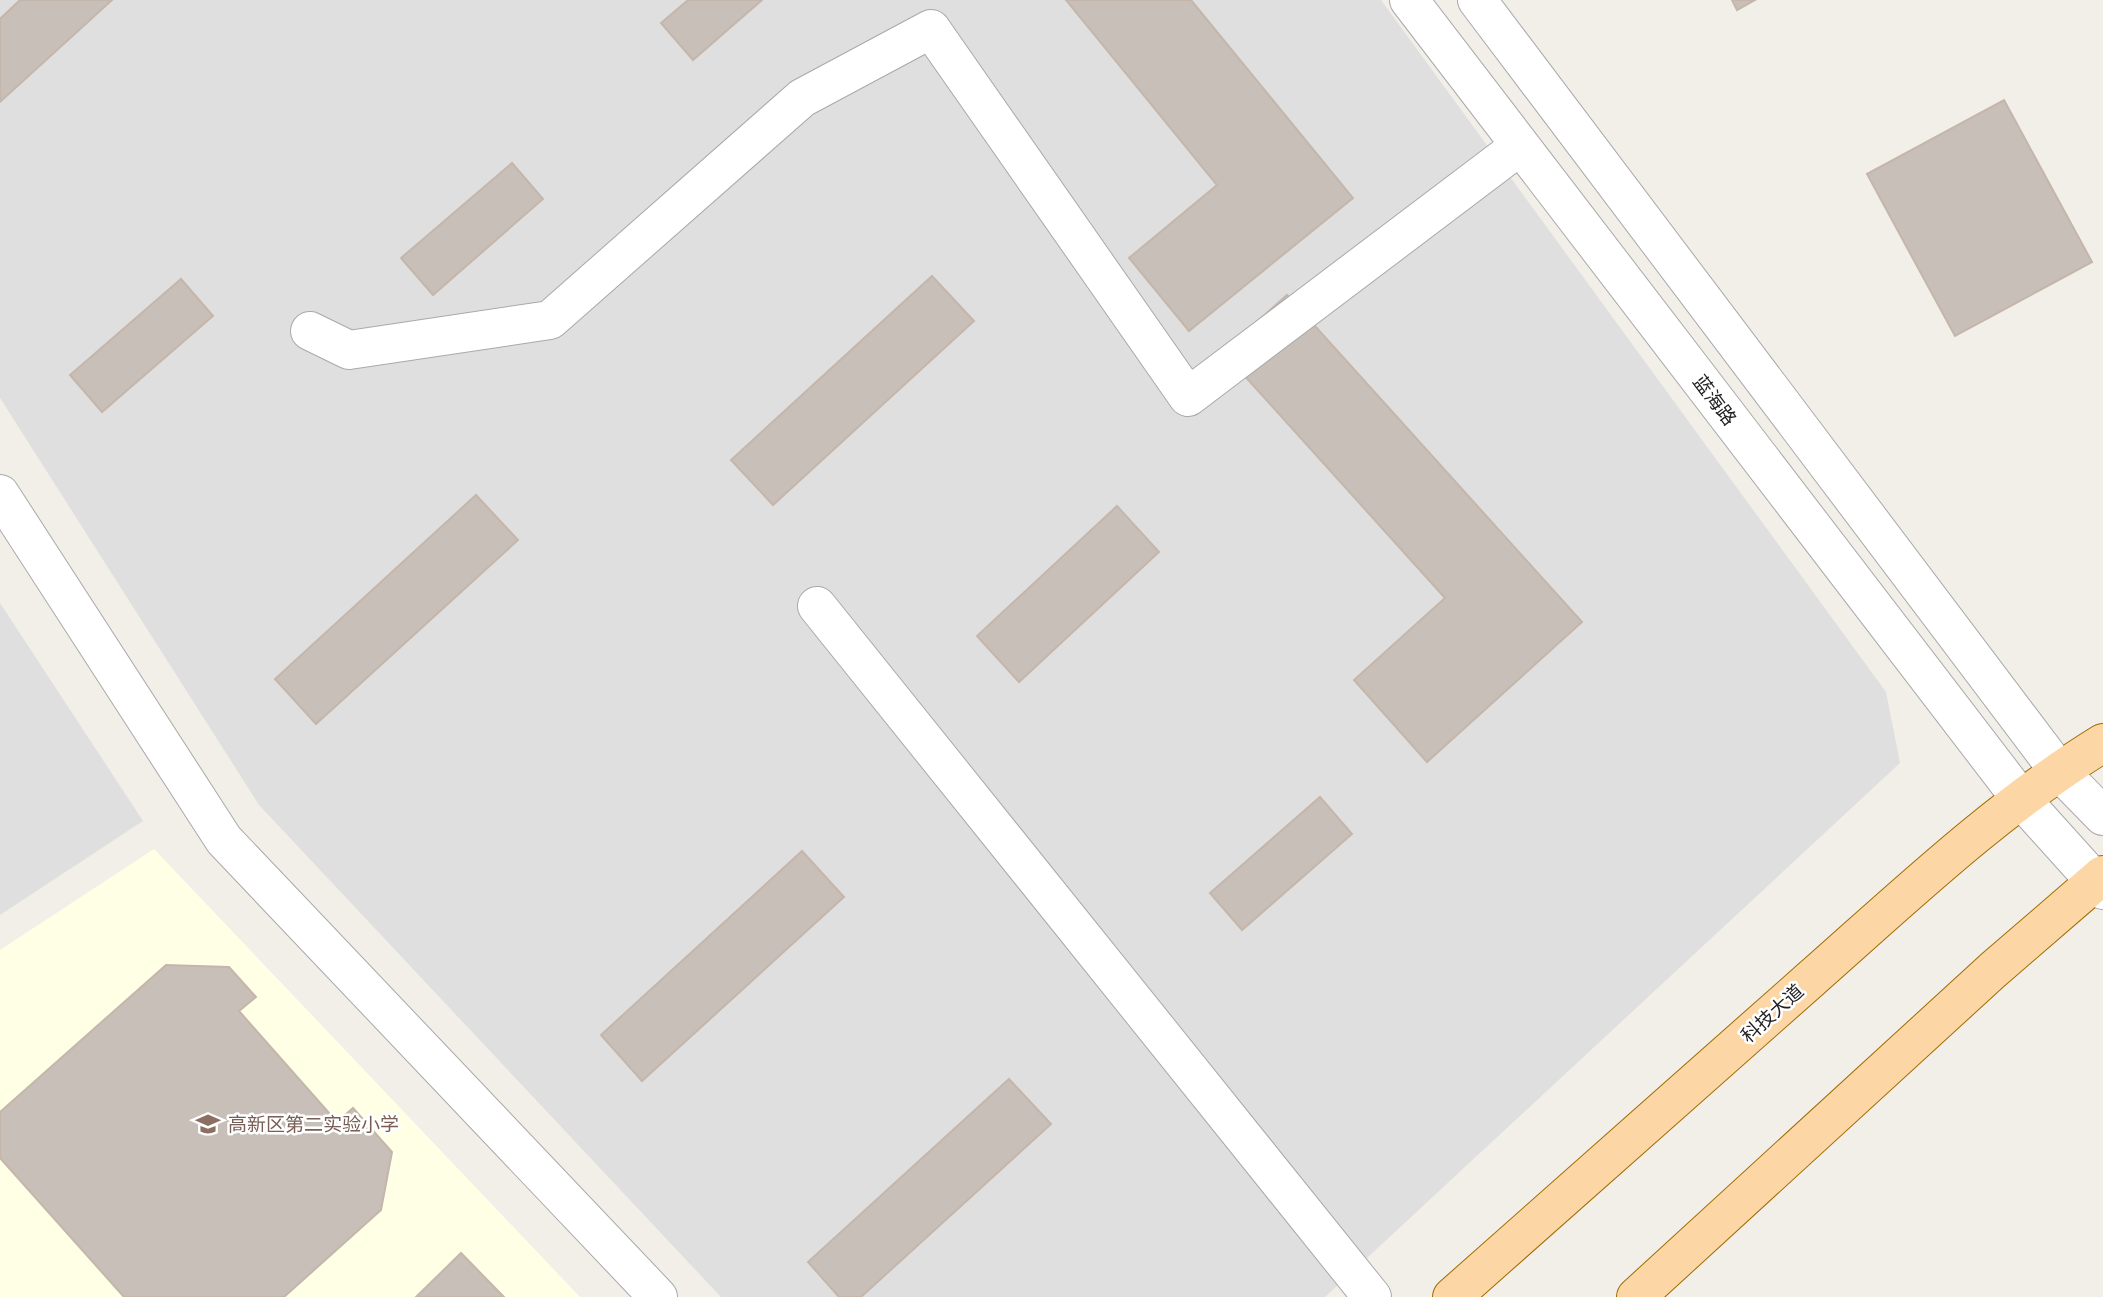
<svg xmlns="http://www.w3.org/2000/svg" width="2103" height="1297" viewBox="0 0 2103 1297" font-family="Signika,'Noto Sans SC',sans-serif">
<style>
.residential{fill:#e0dfdf}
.education{fill:#ffffe5}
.building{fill:#c7bfb8;stroke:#c4b6ab;stroke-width:2}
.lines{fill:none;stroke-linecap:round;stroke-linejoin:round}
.minor-casing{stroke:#a9a9a9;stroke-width:40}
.major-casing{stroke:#a06b00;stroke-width:40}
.minor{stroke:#fff;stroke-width:38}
.major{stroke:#fcd6a4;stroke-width:38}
.labels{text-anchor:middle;stroke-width:5;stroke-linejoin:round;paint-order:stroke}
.street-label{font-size:19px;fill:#222;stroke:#fff}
.education-label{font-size:19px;fill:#785e54;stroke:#fff;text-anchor:start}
</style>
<rect width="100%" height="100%" fill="#f2efe9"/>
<path class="residential" d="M 0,0 L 1381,0 L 1886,692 L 1900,763 L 1325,1297 L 721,1297 L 259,805 L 0,398 Z
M 0,603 L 143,821 L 0,915 Z"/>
<path class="education" d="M 154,849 L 580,1297 L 0,1297 L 0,950 Z"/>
<path class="building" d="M 20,0 L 112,0 L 0,102 L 0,19 Z
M 688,0 L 762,0 L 693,60 L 661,23 Z
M 1066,0 L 1191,0 L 1353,198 L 1189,331 L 1129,258 L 1217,185 Z
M 1732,0 L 1755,0 L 1737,10 Z
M 2004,100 L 2092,262 L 1955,336 L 1867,174 Z
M 512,163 L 543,199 L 433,295 L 401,258 Z
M 932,276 L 974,321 L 773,505 L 731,460 Z
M 181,279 L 213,316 L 102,412 L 70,375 Z
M 1287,295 L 1582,622 L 1427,762 L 1354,680 L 1445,598 L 1223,352 Z
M 476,495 L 518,540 L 316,724 L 275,679 Z
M 1117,506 L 1159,552 L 1019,682 L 977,636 Z
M 1320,797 L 1352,834 L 1242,930 L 1210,893 Z
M 802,851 L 844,897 L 642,1081 L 601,1035 Z
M 166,965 L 229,967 L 256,997 L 239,1011 L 337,1122 L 353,1108 L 392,1152 L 381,1210 L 284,1297 L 124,1297 L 0,1158 L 0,1112 Z
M 1009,1079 L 1051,1124 L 861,1297 L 839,1297 L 808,1262 Z
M 461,1253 L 504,1297 L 416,1297 Z"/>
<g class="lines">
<g class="minor-casing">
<path id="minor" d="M 1409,0 L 2021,799 L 2103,890
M 1477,0 L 2058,770 L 2103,816
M 310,331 L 349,350 L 550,320 L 802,98 L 931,29 L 1188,397 L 1520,146
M 0,494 L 224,840 L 658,1297
M 817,606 L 1372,1297"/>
</g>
<g class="major-casing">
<path id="major" d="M 1452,1297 C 1572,1191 1692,1084 1812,978 C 1905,896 1997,808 2103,743
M 1636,1297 L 1993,970 L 2103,875"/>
</g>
<use href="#minor" class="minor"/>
<use href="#major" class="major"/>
</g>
<defs>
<g id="school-bare" transform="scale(1.89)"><path d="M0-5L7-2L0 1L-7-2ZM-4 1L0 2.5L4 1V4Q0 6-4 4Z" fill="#8d6e63" stroke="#fff" stroke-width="2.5" paint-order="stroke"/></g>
</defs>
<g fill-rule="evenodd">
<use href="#school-bare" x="208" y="1124"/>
</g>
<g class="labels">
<g class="street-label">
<text transform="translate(1715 400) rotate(53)" y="7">蓝海路</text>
<text transform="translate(1772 1013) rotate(-42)" y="7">科技大道</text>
</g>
<g class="education-label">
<text x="228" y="1131">高新区第二实验小学</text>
</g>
</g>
</svg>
